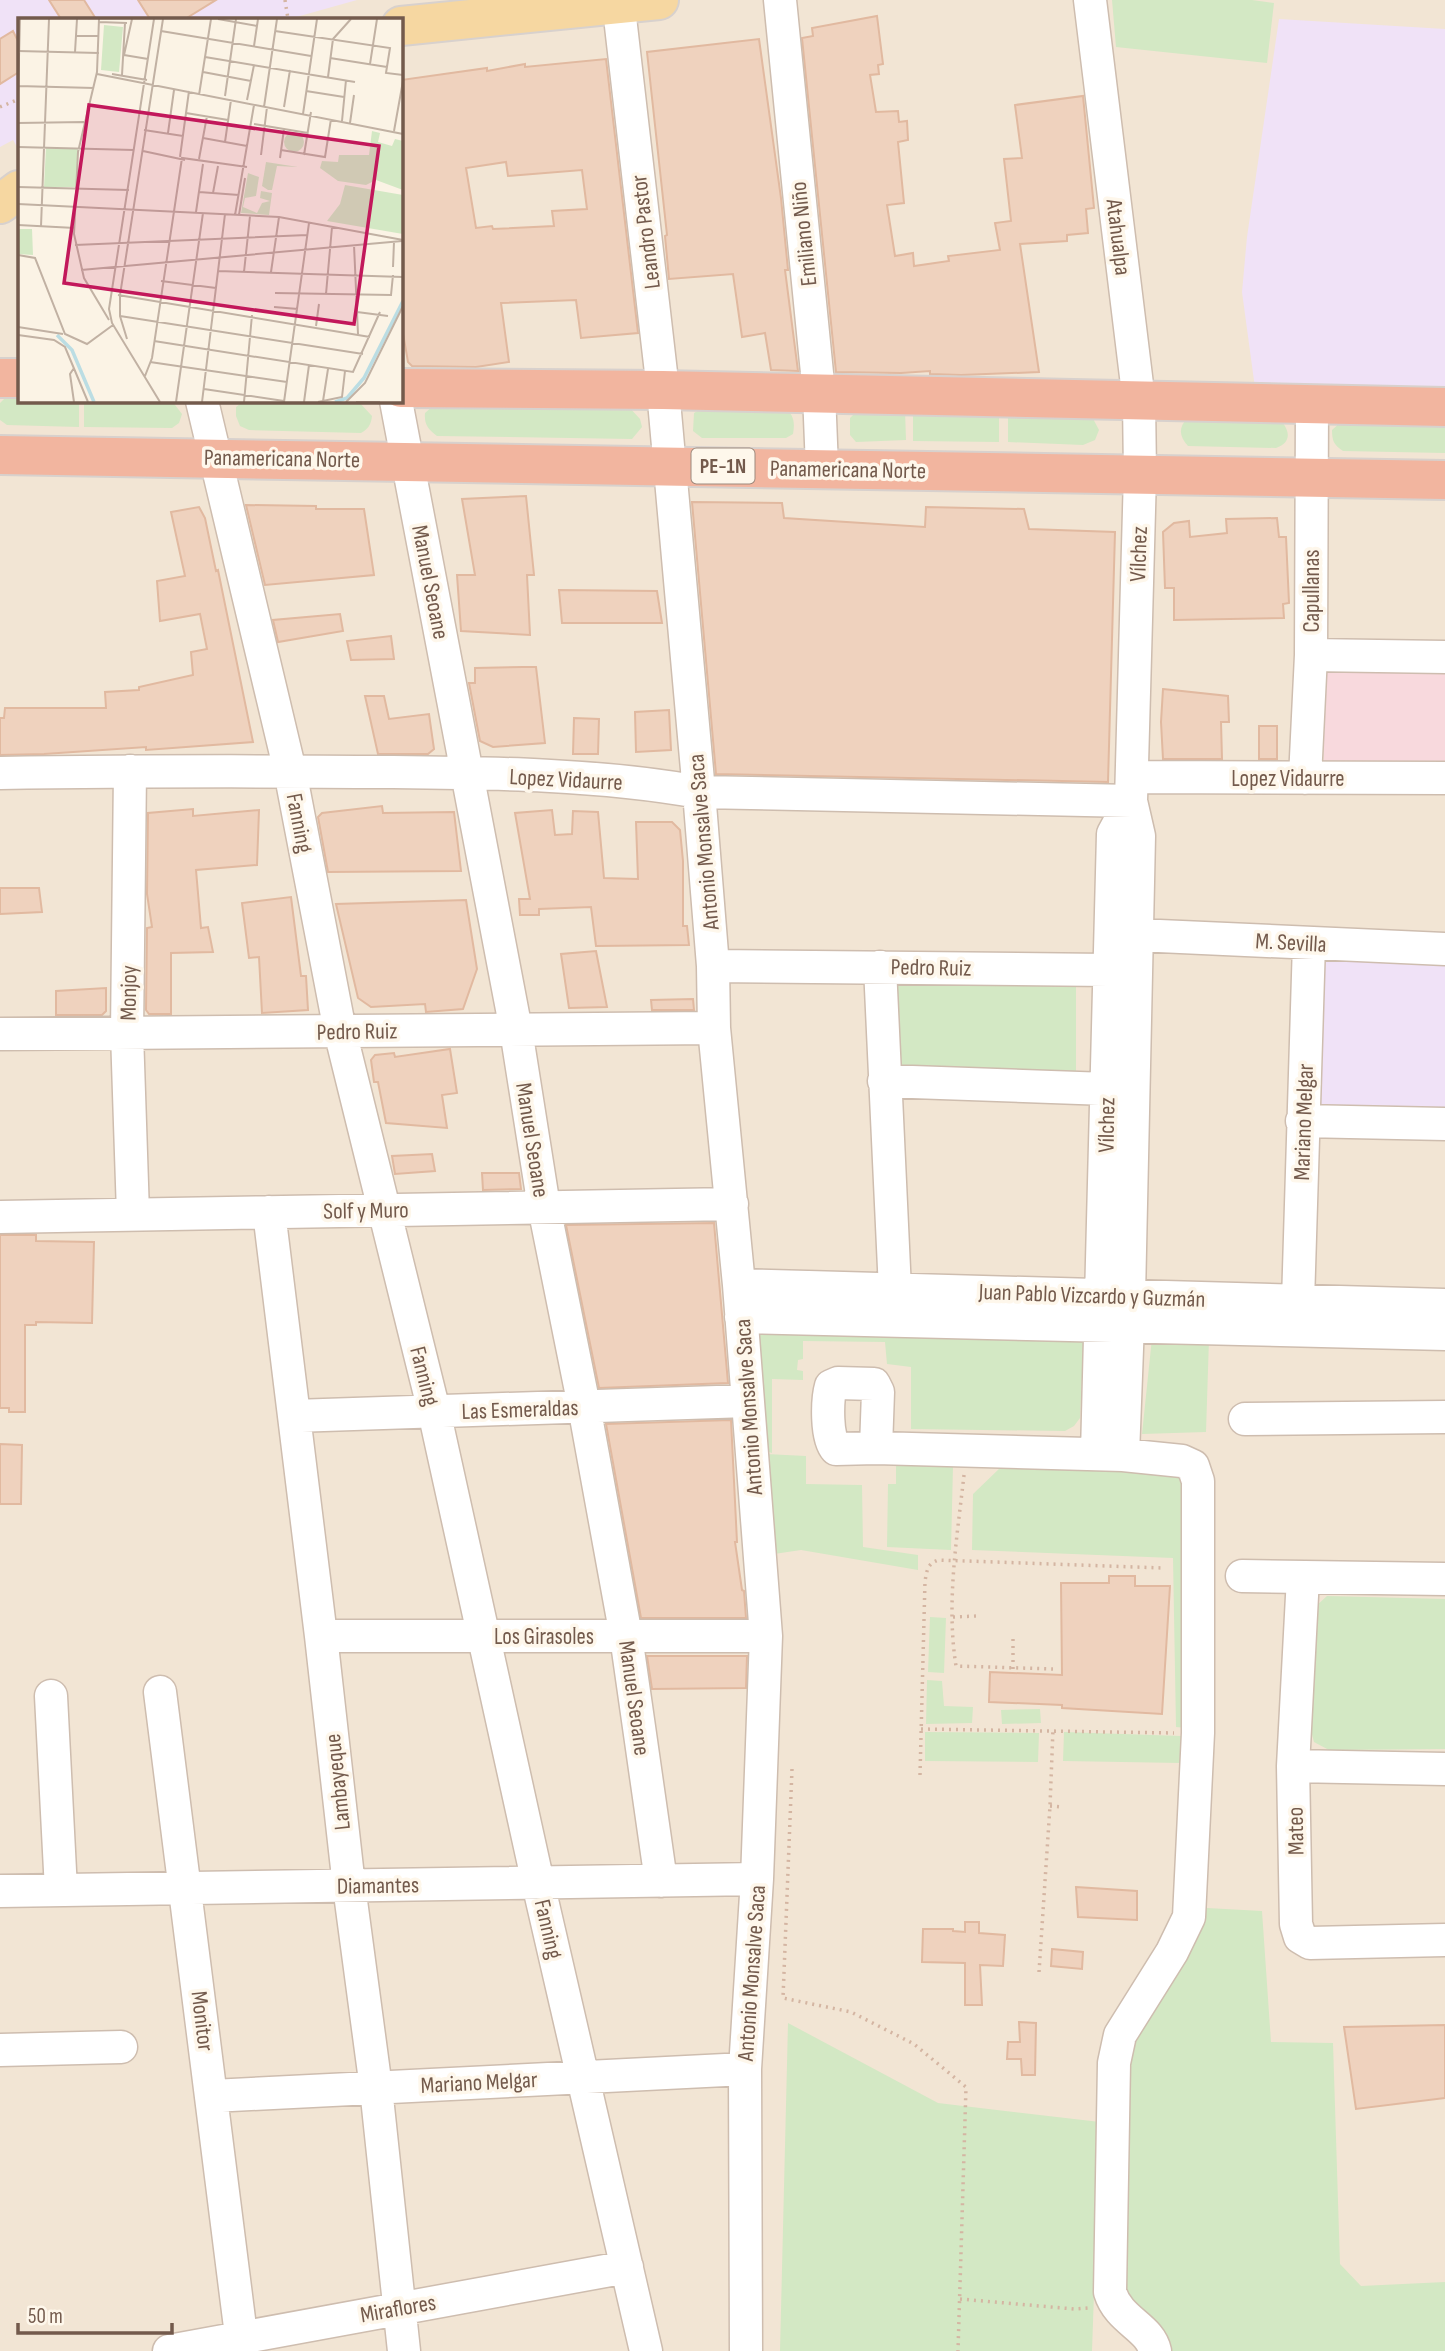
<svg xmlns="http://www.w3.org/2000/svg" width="1445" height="2351" viewBox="0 0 1445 2351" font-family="'Sofia Sans Condensed',sans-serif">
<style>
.residential{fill:#f2e5d4;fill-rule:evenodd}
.education{fill:#f0e2f7}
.medical{fill:#f8d9dd}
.green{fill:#d3e8c4}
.building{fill:#efd2be;stroke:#e1b9a0;stroke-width:2;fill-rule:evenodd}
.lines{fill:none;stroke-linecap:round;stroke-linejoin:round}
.minor-casing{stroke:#cebdaf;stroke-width:35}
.major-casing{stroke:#d8d1cd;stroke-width:42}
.highway-casing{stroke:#d8d1cd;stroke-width:42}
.path{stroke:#d4b5a2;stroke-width:3.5;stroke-dasharray:2 5;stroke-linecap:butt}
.minor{stroke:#fff;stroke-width:32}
.major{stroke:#f6d7a1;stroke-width:38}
.highway{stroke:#f2b59f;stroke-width:38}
.labels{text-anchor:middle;stroke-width:7;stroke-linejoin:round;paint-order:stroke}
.shield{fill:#fef7eb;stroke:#9d897c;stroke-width:2}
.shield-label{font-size:21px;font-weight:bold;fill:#735a4c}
.street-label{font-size:23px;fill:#735a4c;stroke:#fef7eb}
.inset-river{fill:none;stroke:#bbdde3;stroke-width:3.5}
.inset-road{fill:none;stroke:#c1b1a3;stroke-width:2}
.view{fill:#c2185b;fill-opacity:0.15;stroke:#c2185b;stroke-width:3.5}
.inset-edge{fill:none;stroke:#735a4c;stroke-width:3.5}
</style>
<rect width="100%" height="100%" fill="#fbf3e5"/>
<path class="residential" d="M 0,0 L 1445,0 L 1445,2351 L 0,2351 ZM 19,19 L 401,19 L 401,401 L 19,401 Z"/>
<path class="education" d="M 0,0 L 357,0 L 289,19 L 19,19 L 19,150 L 13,140 L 0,147 Z
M 1279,19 L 1445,29 L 1445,389 L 1255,388 L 1242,292 L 1247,237 Z
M 1321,956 L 1386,960 L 1397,964 L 1445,957 L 1445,1110 L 1320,1109 Z"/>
<path class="medical" d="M 1332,666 L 1445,668 L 1445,767 L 1324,767 L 1322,674 Z"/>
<path class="green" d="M 1112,0 L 1252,0 L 1274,3 L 1267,63 L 1116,47 Z
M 7,396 L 19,396 L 19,401 L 79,401 L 79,427 L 7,425 L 0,420 L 0,403 Z
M 84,401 L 172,401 L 182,414 L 179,423 L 172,428 L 84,427 Z
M 244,401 L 359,402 L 372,416 C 371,425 368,429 361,433 L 249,430 L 240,426 L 236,416 L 236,407 Z
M 433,406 L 629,407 L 640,419 L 642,427 L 632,439 L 437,436 C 428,429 424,424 425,413 Z
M 785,407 C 794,416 795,422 793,434 L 786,438 L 702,438 L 693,431 L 694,413 L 703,408 Z
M 905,410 L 906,440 L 856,442 L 850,435 L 850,418 L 857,411 Z
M 913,411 L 999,412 L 999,442 L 913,441 Z
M 1008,411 L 1090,413 L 1099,430 L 1095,440 L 1083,445 L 1008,442 Z
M 1277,417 C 1289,427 1294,442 1276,448 L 1188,446 C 1179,436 1178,427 1188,418 Z
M 1341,422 L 1445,424 L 1445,453 L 1343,451 C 1334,445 1332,441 1332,430 Z
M 888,969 L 1076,972 L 1076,1071 L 892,1069 Z
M 758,1326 L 1089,1339 L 1087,1367 L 1082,1375 L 1080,1418 L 1074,1426 L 1065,1431 L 911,1429 L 911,1367 L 887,1364 L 885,1342 L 803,1341 L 803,1359 L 798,1360 L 797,1370 L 803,1371 L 803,1380 L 772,1379 L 772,1453 L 766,1451 Z
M 1152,1338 L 1209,1339 L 1206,1432 L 1142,1434 Z
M 766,1454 L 806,1456 L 806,1484 L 862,1485 L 863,1547 L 918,1555 L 918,1570 L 801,1550 L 774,1554 Z
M 896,1466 L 953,1466 L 951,1550 L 887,1547 L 888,1484 L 896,1484 Z
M 1000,1468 L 1191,1473 L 1187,1728 L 1176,1727 L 1173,1558 L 972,1550 L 973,1494 Z
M 1327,1596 L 1445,1599 L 1445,1749 L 1329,1750 L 1314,1742 L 1310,1727 L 1315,1607 Z
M 930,1617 L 946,1618 L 944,1673 L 928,1672 Z
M 927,1680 L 942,1681 L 944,1706 L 973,1707 L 972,1723 L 926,1724 Z
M 1040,1709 L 1041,1723 L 1002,1724 L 1001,1710 Z
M 925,1732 L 1039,1733 L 1038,1762 L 925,1761 Z
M 1064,1732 L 1181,1736 L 1181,1763 L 1063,1761 Z
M 1207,1908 L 1262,1911 L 1271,2042 L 1333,2043 L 1340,2264 L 1361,2286 L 1445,2282 L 1445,2351 L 1166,2351 L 1122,2292 L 1123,2062 L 1202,1920 Z
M 788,2023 L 938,2103 L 1100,2122 L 1092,2351 L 780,2351 Z"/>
<path class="building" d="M 49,0 L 84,0 L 96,19 L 61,19 Z
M 138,0 L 216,0 L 185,19 L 150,19 Z
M 877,16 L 883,64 L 878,65 L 879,74 L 870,75 L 876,112 L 898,111 L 899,122 L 907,121 L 908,140 L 898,142 L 904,203 L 887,205 L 895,256 L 913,253 L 914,266 L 949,261 L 948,256 L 1000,250 L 995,223 L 1011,221 L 1004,159 L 1022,158 L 1015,105 L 1083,96 L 1094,208 L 1086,209 L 1088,233 L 1067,235 L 1067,241 L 1020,244 L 1039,372 L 961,375 L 930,374 L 930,371 L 901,373 L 836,372 L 802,38 L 813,36 L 812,28 Z
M 13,31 L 19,43 L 19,72 L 0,84 L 0,39 Z
M 759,39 L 781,198 L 788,270 L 785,270 L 798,371 L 771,370 L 765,333 L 742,337 L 733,274 L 669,279 L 665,236 L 667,235 L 647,52 Z
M 606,59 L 638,333 L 581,338 L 576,300 L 501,303 L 509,362 L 476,367 L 412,366 L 408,362 L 401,322 L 401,80 L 487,68 L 487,71 L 525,64 L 525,67 ZM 506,162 L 508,176 L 582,170 L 587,209 L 552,211 L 554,226 L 493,229 L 492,226 L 476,228 L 466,168 Z
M 526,496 L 534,575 L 527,575 L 530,635 L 461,631 L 457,575 L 475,575 L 462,499 Z
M 692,502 L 782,503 L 784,518 L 925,527 L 926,507 L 1024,509 L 1029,529 L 1115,532 L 1108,782 L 716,774 Z
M 246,505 L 316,506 L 316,509 L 364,509 L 374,575 L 265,585 Z
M 199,507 L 205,518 L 216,571 L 218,570 L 253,742 L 146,750 L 146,747 L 44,754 L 0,755 L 0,718 L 4,718 L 5,708 L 106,708 L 105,692 L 139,690 L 139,687 L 193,675 L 191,652 L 207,649 L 200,614 L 160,621 L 157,581 L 185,576 L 171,512 Z
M 1277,518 L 1279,537 L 1286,537 L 1289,603 L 1283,604 L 1284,618 L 1174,620 L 1174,588 L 1165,588 L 1163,532 L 1174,523 L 1189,521 L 1190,537 L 1227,533 L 1226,519 Z
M 559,590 L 657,591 L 662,623 L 562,623 Z
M 340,614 L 343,631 L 278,642 L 273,620 Z
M 391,636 L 394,659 L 351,660 L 347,641 Z
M 523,667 L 536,667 L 545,743 L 493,747 L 480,741 L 469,683 L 475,683 L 475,668 Z
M 1163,689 L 1228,696 L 1229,722 L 1221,722 L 1222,759 L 1163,759 L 1161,722 Z
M 365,696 L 384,696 L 389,719 L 429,714 L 434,749 L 428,754 L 378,754 Z
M 669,710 L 671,750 L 636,752 L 635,712 Z
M 574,718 L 599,719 L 598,754 L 573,754 Z
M 1259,726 L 1277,726 L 1277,759 L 1259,759 Z
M 382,806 L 383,813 L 454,812 L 461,871 L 328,872 L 318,817 L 322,813 Z
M 193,809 L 193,816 L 259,810 L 257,865 L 196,870 L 201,928 L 208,927 L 213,952 L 171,953 L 171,1014 L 149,1014 L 146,1010 L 147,928 L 152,927 L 147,894 L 148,813 Z
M 552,810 L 555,835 L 572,834 L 573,811 L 598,812 L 604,878 L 638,879 L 636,822 L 672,822 L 680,830 L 683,861 L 683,926 L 687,926 L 689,945 L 596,946 L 591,907 L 539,909 L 539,915 L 520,915 L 519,899 L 530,899 L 515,813 Z
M 0,888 L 39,888 L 42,912 L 0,914 Z
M 291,897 L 301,976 L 306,976 L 308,1010 L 262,1013 L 259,957 L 249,958 L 242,903 Z
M 466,900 L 477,969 L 463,1009 L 426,1012 L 425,1004 L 371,1007 L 358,998 L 336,904 Z
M 596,951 L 607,1007 L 569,1008 L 561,954 Z
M 106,988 L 106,1011 L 102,1015 L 56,1015 L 56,991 Z
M 693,999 L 694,1010 L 652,1010 L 651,1000 Z
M 450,1049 L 457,1093 L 442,1095 L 447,1128 L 386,1123 L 378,1082 L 374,1082 L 371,1060 L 375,1055 L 394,1053 L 395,1057 Z
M 432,1154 L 435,1171 L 395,1174 L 392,1156 Z
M 482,1173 L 519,1173 L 521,1189 L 483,1190 Z
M 714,1223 L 728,1383 L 599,1388 L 566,1225 Z
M 0,1235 L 36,1235 L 36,1241 L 94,1242 L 92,1323 L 36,1322 L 36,1325 L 25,1325 L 25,1412 L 9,1412 L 9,1408 L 0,1408 Z
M 731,1420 L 737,1542 L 735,1542 L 742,1590 L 744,1591 L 746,1618 L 641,1618 L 606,1424 Z
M 0,1444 L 22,1445 L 21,1504 L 0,1504 Z
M 1109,1576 L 1135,1576 L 1135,1586 L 1170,1586 L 1162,1714 L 1062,1708 L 1062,1705 L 989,1702 L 990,1672 L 1062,1675 L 1061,1583 L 1109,1583 Z
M 647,1656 L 747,1656 L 746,1688 L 652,1689 Z
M 1076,1887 L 1137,1891 L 1137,1920 L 1078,1917 Z
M 965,1922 L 979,1922 L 979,1933 L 1005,1935 L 1003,1966 L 980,1965 L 982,2005 L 965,2005 L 965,1963 L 922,1962 L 923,1929 L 953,1929 L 953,1931 L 965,1932 Z
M 1052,1949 L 1083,1952 L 1082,1969 L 1051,1966 Z
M 1019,2022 L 1036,2023 L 1035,2075 L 1022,2075 L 1021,2059 L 1007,2059 L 1008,2042 L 1020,2042 Z
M 1445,2025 L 1445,2098 L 1356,2109 L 1344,2027 Z"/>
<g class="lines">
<g class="minor-casing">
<path id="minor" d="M 618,0 L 663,390 L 699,792 L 713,966 L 714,1028 L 739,1285 L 766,1636 L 757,1879 L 745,2069 L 746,2351
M 780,0 L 819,393 L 822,468
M 1090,0 L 1139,401 L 1140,474 L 1131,801 L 1113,834 L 1097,1454
M 202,401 L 290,771 L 340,1031 L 434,1411 L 538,1883 L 646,2351
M 396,401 L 516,1030 L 544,1207 L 584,1406 L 626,1636 L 661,1881
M 1311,655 L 1445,657
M 130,771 L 127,1033 L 133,1214
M 0,773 C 131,771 261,771 392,772 C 493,773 599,774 699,792 L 1131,801 L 1139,836 L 1129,1296 L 1123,1455
M 1132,777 L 1445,778
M 1305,778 L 1311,655 L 1312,404
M 1137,935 L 1445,949
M 713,966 L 1108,970
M 880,967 L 895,1290
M 0,1034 L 714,1028
M 884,1081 L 1107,1089
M 1302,1121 L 1445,1124
M 269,1212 L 321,1636 L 349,1886 L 376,2088 L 404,2351
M 0,1217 L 732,1204
M 739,1285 L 1445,1305
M 1298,1302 L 1309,943
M 741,1317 L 1445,1334
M 294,1416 L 747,1401
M 1245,1419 L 1445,1417
M 876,1448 L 878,1392 L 874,1384 L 838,1383 L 831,1386 C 827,1400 826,1438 836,1449 L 876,1448 L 1123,1455 L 1182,1461 L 1193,1466 L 1198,1481 L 1198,1733 L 1189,1917 L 1172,1952 L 1120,2035 L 1114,2063 L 1110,2292 C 1119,2321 1150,2327 1155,2351
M 1242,1576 L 1445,1579
M 1303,1577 L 1293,1766 L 1296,1924 L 1300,1937 L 1310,1943 L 1445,1940
M 321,1636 L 766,1636
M 160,1692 L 243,2351
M 51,1696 L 61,1890
M 1293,1766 L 1445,1769
M 0,1891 L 757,1879
M 0,2050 L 121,2047
M 212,2096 L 745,2069
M 169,2351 L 627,2267"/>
</g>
<g class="major-casing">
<path id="major" d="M 401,26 L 659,0
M 0,204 L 19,190"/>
</g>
<g class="highway-casing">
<path id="highway" d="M 0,378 L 19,378
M 401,388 L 663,390 L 1445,407
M 0,455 L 1445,480"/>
</g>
<path class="path" d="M 285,0 L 288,19
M 0,107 L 19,99
M 964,1475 C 957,1538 946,1603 956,1666 L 1053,1669
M 953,1617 L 977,1616
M 1013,1669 L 1013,1636
M 921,1729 L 1174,1733
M 792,1769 L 783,1998 L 851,2012 L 914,2044 L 966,2087 L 958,2351
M 920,1775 L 925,1581 C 927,1571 927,1564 938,1560 L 1163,1568
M 1050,1806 L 1062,1807
M 1039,1972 L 1050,1806 L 1053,1729
M 960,2299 L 1074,2309 L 1088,2308"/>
<use href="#minor" class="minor"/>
<use href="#major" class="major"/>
<use href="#highway" class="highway"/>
</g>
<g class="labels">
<rect class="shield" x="691.5" y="448.5" width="63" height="35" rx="5"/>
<g class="shield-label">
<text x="723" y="473">PE-1N</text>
</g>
<g class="street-label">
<text transform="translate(645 232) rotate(-97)" y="8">Leandro Pastor</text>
<text transform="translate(803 234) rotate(-96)" y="8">Emiliano Niño</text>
<text transform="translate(1119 237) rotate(83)" y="8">Atahualpa</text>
<text transform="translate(282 458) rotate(1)" y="8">Panamericana Norte</text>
<text transform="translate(848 469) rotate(1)" y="8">Panamericana Norte</text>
<text transform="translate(1138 554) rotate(-88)" y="8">Vílchez</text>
<text transform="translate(431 582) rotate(79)" y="8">Manuel Seoane</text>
<text transform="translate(1311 591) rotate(-90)" y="8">Capullanas</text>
<text x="1288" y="786">Lopez Vidaurre</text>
<text transform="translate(566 779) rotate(3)" y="8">Lopez Vidaurre</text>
<text transform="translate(300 823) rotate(79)" y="8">Fanning</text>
<text transform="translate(703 842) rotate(-95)" y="8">Antonio Monsalve Saca</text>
<text transform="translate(1291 942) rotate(3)" y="8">M. Sevilla</text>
<text transform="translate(931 967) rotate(1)" y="8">Pedro Ruiz</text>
<text transform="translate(128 993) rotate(-89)" y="8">Monjoy</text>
<text transform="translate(357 1031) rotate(-1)" y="8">Pedro Ruiz</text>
<text transform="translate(1303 1122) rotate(-88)" y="8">Mariano Melgar</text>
<text transform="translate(1106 1125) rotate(-89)" y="8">Vílchez</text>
<text transform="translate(533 1140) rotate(81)" y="8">Manuel Seoane</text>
<text transform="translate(366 1210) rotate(-1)" y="8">Solf y Muro</text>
<text transform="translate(1092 1295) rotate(2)" y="8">Juan Pablo Vizcardo y Guzmán</text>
<text transform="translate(425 1376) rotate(76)" y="8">Fanning</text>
<text transform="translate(748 1407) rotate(-94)" y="8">Antonio Monsalve Saca</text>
<text transform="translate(520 1409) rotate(-2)" y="8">Las Esmeraldas</text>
<text x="544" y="1644">Los Girasoles</text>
<text transform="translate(635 1698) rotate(82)" y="8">Manuel Seoane</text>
<text transform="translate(337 1782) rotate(-96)" y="8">Lambayeque</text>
<text transform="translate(1295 1831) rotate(-91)" y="8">Mateo</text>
<text transform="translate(378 1885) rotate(-1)" y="8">Diamantes</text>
<text transform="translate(549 1929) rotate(77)" y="8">Fanning</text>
<text transform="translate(751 1973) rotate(-86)" y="8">Antonio Monsalve Saca</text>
<text transform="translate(203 2021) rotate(83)" y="8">Monitor</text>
<text transform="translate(479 2082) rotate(-3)" y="8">Mariano Melgar</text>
<text transform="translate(398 2308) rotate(-10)" y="8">Miraflores</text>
</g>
</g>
<g transform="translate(18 18)">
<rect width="385" height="385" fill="#fbf3e5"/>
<path d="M 86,7 L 105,9 L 101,54 L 83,52 ZM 354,113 L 362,115 L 360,124 L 374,128 L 377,121 L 385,123 L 385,172 L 358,162 L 348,167 L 320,163 L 302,150 L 304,143 L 320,144 L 321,137 L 351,137 ZM266 124a10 10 0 1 1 20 0a10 10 0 1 1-20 0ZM 28,130 L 60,131 L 58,169 L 26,169 ZM 248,144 L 280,149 L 259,148 L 254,172 L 250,172 L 244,168 ZM 230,155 L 241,159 L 238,178 L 227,180 L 225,189 L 239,195 L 244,185 L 252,183 L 242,180 L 243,173 L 254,175 L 251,197 L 223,195 ZM 327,167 L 385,177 L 385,216 L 309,203 L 322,186 ZM 0,211 L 14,211 L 15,237 L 0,236 Z" fill="#d3e8c4"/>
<path class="inset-river" d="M 39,317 L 54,332 L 76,384M 317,384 L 329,380 L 346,360 L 385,283"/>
<path class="inset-road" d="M 81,1 L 79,54 L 60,134 L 56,216 L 66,260 L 91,302M 136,1 L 91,291 L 94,305 L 142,384M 200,1 L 239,8M 81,4 L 109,5M 143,13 L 293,38M 257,13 L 372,30 L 368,55 L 385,57M 58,18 L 81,18M 236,28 L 240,1M 0,33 L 81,35M 57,34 L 59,1M 106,37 L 114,1M 106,37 L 130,41M 187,39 L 337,64M 312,40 L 369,49M 352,46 L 359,1M 185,54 L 233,63M 79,56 L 385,116M 94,56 L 129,62M 104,57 L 107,5M 310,59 L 315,21 L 333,1M 0,68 L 76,70M 288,73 L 326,79M 181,77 L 193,1M 0,78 L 2,1M 207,78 L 218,1M 229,82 L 236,47M 246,89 L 259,1M 266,89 L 272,52M 168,95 L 210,102M 285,96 L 299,1M 324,103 L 328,62M 0,105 L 66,104M 332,105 L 336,77M 236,106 L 290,115M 126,112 L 165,118M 376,113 L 385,63M 150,115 L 156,72M 185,120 L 229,128M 207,124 L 213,82M 0,129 L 116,132M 263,132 L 307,139 L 313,101M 125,133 L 167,142M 243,137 L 249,89M 286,137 L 293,94M 162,139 L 171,73M 262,140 L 266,111M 181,141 L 189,98M 0,169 L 111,172M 181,174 L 221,177M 195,175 L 200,148M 0,186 L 261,199 L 385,222M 178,194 L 185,146M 217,197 L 236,87M 221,197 L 227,160M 0,207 L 57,210M 23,208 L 31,1M 57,227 L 289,217M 336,227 L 340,316M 0,237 L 17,240 L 47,316 L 69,326 L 95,307M 375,249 L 376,224M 63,252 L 384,223M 200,253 L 385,259M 226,254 L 232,198M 253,254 L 261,199M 143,263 L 198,270M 257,275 L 373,277 L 375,257M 308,276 L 314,209M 100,277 L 352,319M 256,289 L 280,291M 339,294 L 370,298M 102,298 L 345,336M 298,308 L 301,286M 0,309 L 45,316M 0,317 L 36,322 L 47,329 L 70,384M 109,321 L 102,298 L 102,277 L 145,1M 136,323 L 335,354 L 362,294M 132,344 L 269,364M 127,358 L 134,340 L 164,140 L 229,149M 186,371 L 266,383M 305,383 L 310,351M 56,384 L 52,356 L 56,350M 158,384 L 185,195M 184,384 L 207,196M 226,384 L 234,297M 266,384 L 291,205M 286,384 L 291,347M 300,384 L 324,379 L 327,353M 328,384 L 347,365 L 385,288M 338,384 L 362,384"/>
<path class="view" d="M 71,87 L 361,128 L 336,306 L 46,265 Z"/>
<rect width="385" height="385" class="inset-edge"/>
</g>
<path d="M18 2323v10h154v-10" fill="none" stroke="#735a4c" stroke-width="3.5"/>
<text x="28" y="2323" font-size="21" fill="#735a4c" stroke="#fef7eb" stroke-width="5" paint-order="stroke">50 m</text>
</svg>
